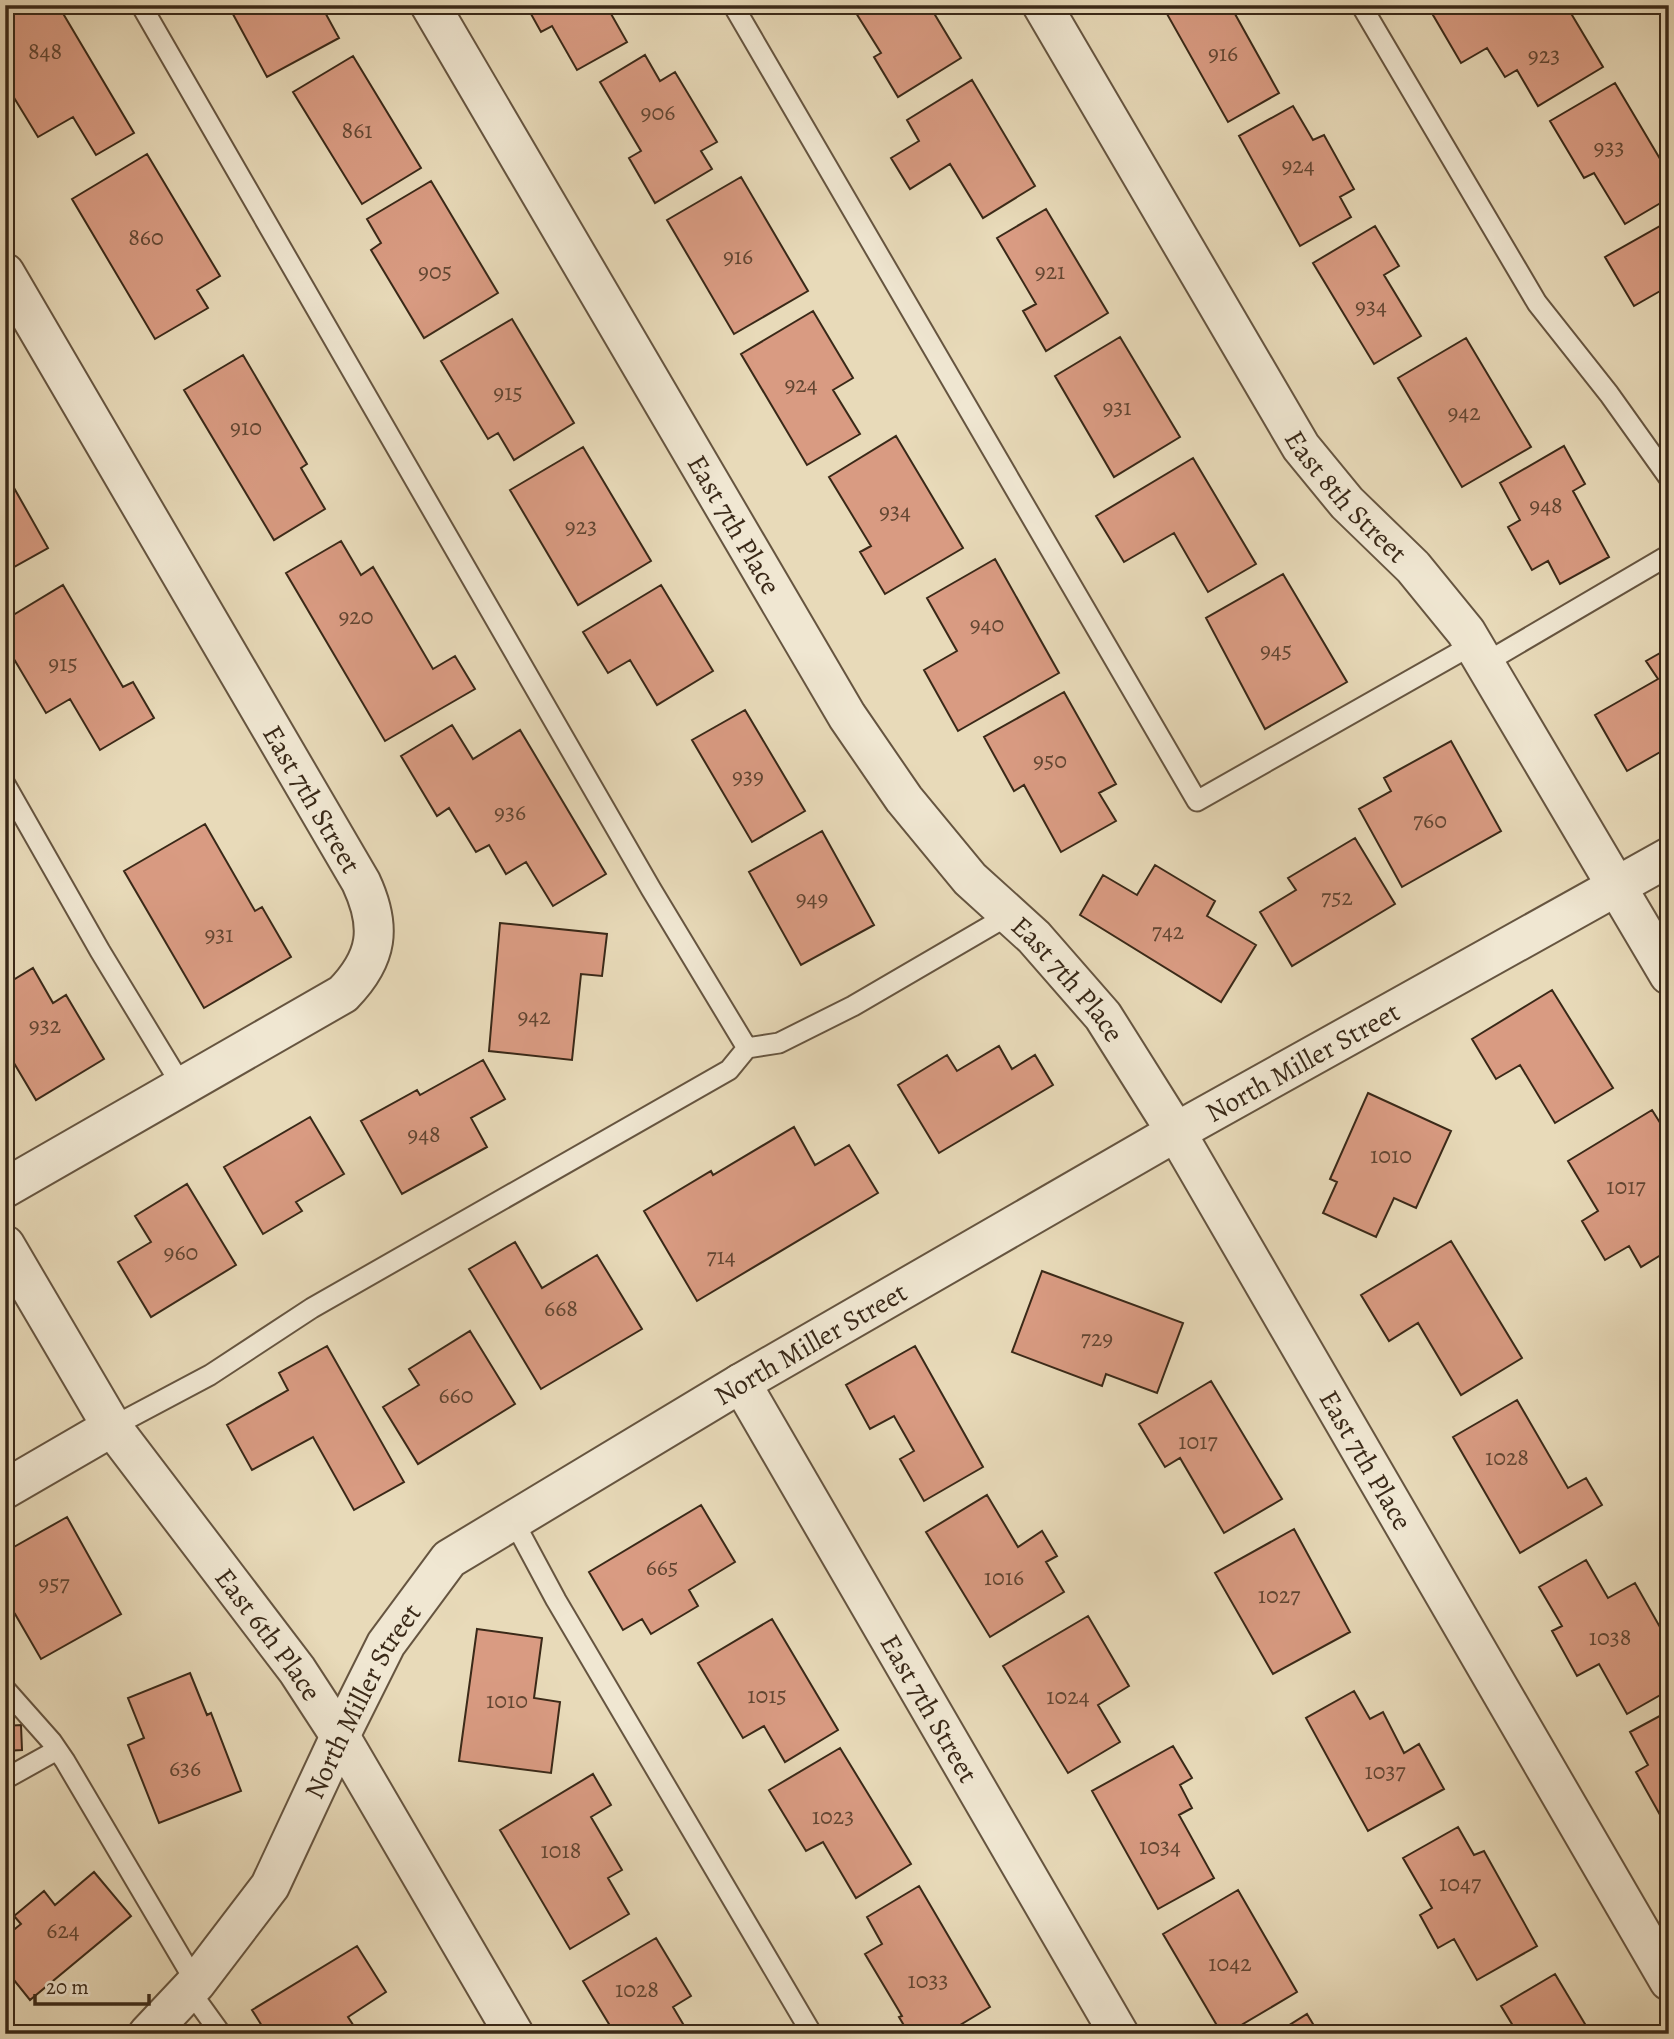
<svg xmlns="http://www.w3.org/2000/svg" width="1674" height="2039" viewBox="0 0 1674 2039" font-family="Alegreya,serif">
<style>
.building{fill:#d99b82;stroke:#3a2918;stroke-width:2}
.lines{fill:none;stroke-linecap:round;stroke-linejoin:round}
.service-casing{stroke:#665540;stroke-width:23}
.minor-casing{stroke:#665540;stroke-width:42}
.tertiary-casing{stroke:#665540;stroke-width:42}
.service{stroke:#f0e7d2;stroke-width:19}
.minor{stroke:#f0e7d2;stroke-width:38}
.tertiary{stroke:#f0e7d2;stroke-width:38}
.labels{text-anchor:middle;stroke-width:5;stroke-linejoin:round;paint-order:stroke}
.number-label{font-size:24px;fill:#624632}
.street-label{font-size:28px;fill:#3a2918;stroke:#f0e7d2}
</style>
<rect width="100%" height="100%" fill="#e8dab9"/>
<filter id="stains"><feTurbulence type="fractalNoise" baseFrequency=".00286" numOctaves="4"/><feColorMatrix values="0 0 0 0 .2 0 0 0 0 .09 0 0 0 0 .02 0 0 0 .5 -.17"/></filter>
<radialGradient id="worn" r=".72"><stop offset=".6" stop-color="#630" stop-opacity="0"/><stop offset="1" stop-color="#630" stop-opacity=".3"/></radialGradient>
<path class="building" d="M 30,5 L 58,5 L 134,133 L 96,155 L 73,117 L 38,137 L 5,83 L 5,20 Z
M 228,5 L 321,5 L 339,38 L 267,77 Z
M 526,5 L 606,5 L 627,42 L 577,70 L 552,26 L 541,32 Z
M 851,5 L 929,5 L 961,58 L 898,97 L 874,57 L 881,53 Z
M 1183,5 L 1230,5 L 1279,93 L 1228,122 L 1167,14 Z
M 1450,5 L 1566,5 L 1603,67 L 1538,106 L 1517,70 L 1505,77 L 1487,48 L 1461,63 L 1433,15 Z
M 645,55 L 660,81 L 675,72 L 717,142 L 701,151 L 712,169 L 655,203 L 629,158 L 641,151 L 600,82 Z
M 353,56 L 421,168 L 362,204 L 293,92 Z
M 972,80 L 1035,186 L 983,218 L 950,164 L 910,189 L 891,158 L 919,141 L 907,120 Z
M 1615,83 L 1669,174 L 1669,198 L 1625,224 L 1594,173 L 1584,178 L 1550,121 Z
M 1293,106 L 1313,140 L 1324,135 L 1354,189 L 1340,197 L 1351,217 L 1300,246 L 1239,136 Z
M 147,154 L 220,276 L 197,290 L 208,308 L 155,339 L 72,199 Z
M 741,177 L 808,291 L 734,334 L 667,220 Z
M 431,181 L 498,293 L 424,338 L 371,250 L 381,243 L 367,219 Z
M 1046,209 L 1108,313 L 1046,351 L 1023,311 L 1036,304 L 997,238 Z
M 1669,221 L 1669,301 L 1662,290 L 1634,306 L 1605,257 Z
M 1375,226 L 1399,266 L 1384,275 L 1421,336 L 1374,364 L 1313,263 Z
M 813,311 L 853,378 L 833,390 L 860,434 L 807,465 L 741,354 Z
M 512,319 L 574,423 L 514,460 L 498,433 L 488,439 L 441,361 Z
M 1120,337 L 1180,437 L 1114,477 L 1055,376 Z
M 1466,338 L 1531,447 L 1462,487 L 1398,378 Z
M 243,355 L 307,464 L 301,468 L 325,509 L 274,540 L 184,390 Z
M 896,436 L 963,548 L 885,594 L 860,552 L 871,546 L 829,477 Z
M 1564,446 L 1585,484 L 1573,491 L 1609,557 L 1560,584 L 1548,561 L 1532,570 L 1508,527 L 1520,520 L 1500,483 Z
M 583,447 L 651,561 L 578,605 L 510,490 Z
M 1193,458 L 1256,564 L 1208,592 L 1174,533 L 1124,562 L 1096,516 Z
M 5,472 L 48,548 L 5,572 Z
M 341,541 L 361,575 L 373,567 L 433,669 L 455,656 L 475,689 L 385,741 L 286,573 Z
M 995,559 L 1059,673 L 958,731 L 924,670 L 957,651 L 927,598 Z
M 1283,574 L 1347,682 L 1265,729 L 1206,618 Z
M 63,585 L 123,687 L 133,682 L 154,718 L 100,750 L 70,699 L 46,713 L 5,644 L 5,620 Z
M 661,585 L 713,671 L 657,705 L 630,660 L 608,673 L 583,632 Z
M 1669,648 L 1669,747 L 1627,771 L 1595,715 L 1658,679 L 1646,661 Z
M 1064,692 L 1116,784 L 1099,793 L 1116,821 L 1061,852 L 1024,785 L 1014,791 L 984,737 Z
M 745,710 L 805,811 L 752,842 L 692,740 Z
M 452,725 L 473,759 L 520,730 L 606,874 L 553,906 L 526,862 L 506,874 L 489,845 L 476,852 L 449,808 L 437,816 L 401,756 Z
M 1451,741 L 1501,831 L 1402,887 L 1359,809 L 1391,791 L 1384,778 Z
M 205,824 L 255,911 L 262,907 L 291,957 L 204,1008 L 124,871 Z
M 822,831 L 874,925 L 801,965 L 749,872 Z
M 1355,838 L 1395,904 L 1292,966 L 1260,912 L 1296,890 L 1288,878 Z
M 1155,865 L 1215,901 L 1207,916 L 1256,945 L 1221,1002 L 1080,915 L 1103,875 L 1137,895 Z
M 500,923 L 607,934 L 602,976 L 581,974 L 572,1060 L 489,1051 Z
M 33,968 L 53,1003 L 66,995 L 104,1059 L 36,1100 L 5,1048 L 5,985 Z
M 1552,990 L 1613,1088 L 1555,1123 L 1520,1065 L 1496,1079 L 1472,1039 Z
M 999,1046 L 1012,1069 L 1035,1055 L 1053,1085 L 939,1153 L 898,1085 L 947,1055 L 957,1071 Z
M 483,1060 L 505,1099 L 471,1118 L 487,1147 L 402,1194 L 361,1121 L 417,1090 L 420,1095 Z
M 1368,1093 L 1451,1131 L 1416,1208 L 1394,1198 L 1376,1237 L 1323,1213 L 1337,1182 L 1330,1179 Z
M 1652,1110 L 1669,1137 L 1669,1250 L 1641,1267 L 1629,1246 L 1605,1260 L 1582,1221 L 1598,1211 L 1568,1161 Z
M 310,1117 L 344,1174 L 296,1202 L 302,1211 L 263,1234 L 224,1167 Z
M 794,1127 L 815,1165 L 849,1145 L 878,1193 L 697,1301 L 644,1211 L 711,1171 L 713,1175 Z
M 187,1184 L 236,1265 L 151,1317 L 118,1262 L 151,1242 L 135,1216 Z
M 1451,1241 L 1522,1358 L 1461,1395 L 1418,1323 L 1389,1341 L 1361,1295 Z
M 515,1242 L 542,1288 L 597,1255 L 642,1329 L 541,1389 L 469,1269 Z
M 1042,1271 L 1183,1323 L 1157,1393 L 1106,1374 L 1102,1386 L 1012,1352 Z
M 470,1331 L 515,1404 L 418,1464 L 383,1407 L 419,1385 L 409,1369 Z
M 327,1346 L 404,1482 L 354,1510 L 313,1437 L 252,1470 L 227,1425 L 288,1390 L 279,1373 Z
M 915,1346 L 983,1467 L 924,1501 L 900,1459 L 914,1451 L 894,1416 L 870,1429 L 846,1385 Z
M 1211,1381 L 1282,1499 L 1224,1533 L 1180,1458 L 1165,1467 L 1139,1424 Z
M 1517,1400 L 1568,1488 L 1586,1478 L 1602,1505 L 1520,1553 L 1453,1437 Z
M 987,1495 L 1018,1547 L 1042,1531 L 1057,1556 L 1046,1562 L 1064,1592 L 990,1637 L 926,1532 Z
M 701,1505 L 735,1562 L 689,1590 L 698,1606 L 651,1634 L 642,1619 L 623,1630 L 589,1572 Z
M 67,1517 L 121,1614 L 41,1659 L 15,1614 L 5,1620 L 5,1552 Z
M 1294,1529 L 1350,1632 L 1273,1674 L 1215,1573 Z
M 1586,1560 L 1608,1598 L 1635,1583 L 1669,1643 L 1669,1671 L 1662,1674 L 1669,1690 L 1627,1714 L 1599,1664 L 1577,1676 L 1552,1631 L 1562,1626 L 1539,1587 Z
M 1088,1616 L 1129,1686 L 1098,1705 L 1120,1742 L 1068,1773 L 1003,1666 Z
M 772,1619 L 838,1730 L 785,1762 L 764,1726 L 743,1738 L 698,1663 Z
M 477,1629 L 542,1638 L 534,1698 L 560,1702 L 551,1773 L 459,1761 Z
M 190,1673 L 207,1715 L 211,1713 L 241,1791 L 159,1823 L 128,1745 L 144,1738 L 128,1698 Z
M 1354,1691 L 1370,1719 L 1383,1712 L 1404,1753 L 1419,1744 L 1444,1789 L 1368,1831 L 1306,1718 Z
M 1669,1711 L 1669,1831 L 1636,1772 L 1648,1765 L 1630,1732 Z
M 21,1725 L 22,1750 L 5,1751 L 5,1726 Z
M 1173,1746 L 1192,1778 L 1180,1785 L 1192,1808 L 1179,1815 L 1214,1878 L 1158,1909 L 1092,1791 Z
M 840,1748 L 911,1864 L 856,1898 L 823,1842 L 806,1851 L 769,1790 Z
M 593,1774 L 611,1805 L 591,1817 L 622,1870 L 608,1878 L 629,1914 L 570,1949 L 500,1830 Z
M 1458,1827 L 1474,1855 L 1484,1851 L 1537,1946 L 1477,1980 L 1454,1939 L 1438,1948 L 1420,1915 L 1432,1908 L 1403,1858 Z
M 94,1872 L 131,1916 L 30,2000 L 5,1969 L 5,1937 L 21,1924 L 14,1916 L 44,1891 L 55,1905 Z
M 919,1886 L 990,2007 L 945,2034 L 909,2034 L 899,2017 L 902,2016 L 865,1954 L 882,1944 L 867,1917 Z
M 1238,1890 L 1297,1992 L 1226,2034 L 1222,2034 L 1163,1934 Z
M 656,1938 L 691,1996 L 673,2007 L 689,2034 L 615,2034 L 583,1981 Z
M 357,1946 L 386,1992 L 348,2017 L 359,2034 L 267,2034 L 252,2010 Z
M 1555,1974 L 1591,2034 L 1518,2034 L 1501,2006 Z
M 1307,2014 L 1319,2034 L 1275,2034 Z"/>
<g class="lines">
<g class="service-casing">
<path id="service" d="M 141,5 L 651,889 L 747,1048 L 779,1043 L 853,1006 L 1009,915
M 733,5 L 1197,801 L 1474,644
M 1361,5 L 1537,303 L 1609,394 L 1669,478
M 1485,663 L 1669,555
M 5,784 L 100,951 L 182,1086
M 112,1427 L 210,1375 L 312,1308 L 729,1070 L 747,1048
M 513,1520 L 556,1600 L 812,2034
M 5,1689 L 52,1742 L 65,1761 L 196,1983
M 5,1779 L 57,1750
M 190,1991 L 221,2034"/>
</g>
<g class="minor-casing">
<g id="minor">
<path id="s1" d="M 430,5 L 847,716 L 904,799 L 970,879 L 1034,937 L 1103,1016 L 1176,1132 L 1669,1981"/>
<path id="s2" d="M 5,273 L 361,882 C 382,927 378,958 343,994 L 5,1188"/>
<path id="s3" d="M 5,1245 L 112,1427 L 297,1670 L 340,1736 L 514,2034"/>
<path id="s4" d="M 741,1383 L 1119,2034"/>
<path d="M 5,1489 L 112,1427"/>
<path id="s5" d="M 148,2034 L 196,1983 L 270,1886 L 340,1736 L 386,1644 L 449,1559 L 741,1383 L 1176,1132 L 1669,857"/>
</g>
</g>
<g class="tertiary-casing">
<g id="tertiary">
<path id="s6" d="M 1042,5 L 1301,447 L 1347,503 L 1413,567 L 1466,632 L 1669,975"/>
</g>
</g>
<use href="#service" class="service"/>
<use href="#minor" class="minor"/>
<use href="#tertiary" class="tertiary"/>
</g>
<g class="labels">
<g class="number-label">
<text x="45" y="59">848</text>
<text x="1223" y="61">916</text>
<text x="1544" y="63">923</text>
<text x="658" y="120">906</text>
<text x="357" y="138">861</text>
<text x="1609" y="155">933</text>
<text x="1298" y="173">924</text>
<text x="146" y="245">860</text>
<text x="738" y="264">916</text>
<text x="435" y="279">905</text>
<text x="1050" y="279">921</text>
<text x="1371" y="314">934</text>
<text x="801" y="392">924</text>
<text x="508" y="400">915</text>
<text x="1117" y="415">931</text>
<text x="1464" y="420">942</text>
<text x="246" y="435">910</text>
<text x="1546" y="513">948</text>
<text x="895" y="519">934</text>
<text x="581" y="534">923</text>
<text x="356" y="624">920</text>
<text x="987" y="632">940</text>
<text x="1276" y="658">945</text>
<text x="63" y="671">915</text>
<text x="1050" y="768">950</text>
<text x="748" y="784">939</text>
<text x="510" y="820">936</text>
<text x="1430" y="828">760</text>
<text x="1337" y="905">752</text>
<text x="812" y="906">949</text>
<text x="1168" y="939">742</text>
<text x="219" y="942">931</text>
<text x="534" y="1024">942</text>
<text x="45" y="1033">932</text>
<text x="424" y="1142">948</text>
<text x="1391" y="1163">1010</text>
<text x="1626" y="1194">1017</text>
<text x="181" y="1260">960</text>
<text x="721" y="1264">714</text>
<text x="561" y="1316">668</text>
<text x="1097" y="1346">729</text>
<text x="456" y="1403">660</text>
<text x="1198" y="1449">1017</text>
<text x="1507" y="1465">1028</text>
<text x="662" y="1575">665</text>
<text x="1004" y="1585">1016</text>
<text x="54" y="1591">957</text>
<text x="1279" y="1603">1027</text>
<text x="1610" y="1645">1038</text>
<text x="767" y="1703">1015</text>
<text x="1068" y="1704">1024</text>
<text x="507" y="1708">1010</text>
<text x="185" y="1776">636</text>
<text x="1385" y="1779">1037</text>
<text x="833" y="1824">1023</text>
<text x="1160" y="1854">1034</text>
<text x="561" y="1858">1018</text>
<text x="1460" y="1891">1047</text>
<text x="63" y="1938">624</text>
<text x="1230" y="1971">1042</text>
<text x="928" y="1988">1033</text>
<text x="637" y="1997">1028</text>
</g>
<g class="street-label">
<text dy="10" stroke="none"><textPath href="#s6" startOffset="579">East 8th Street</textPath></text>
<text dy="10" stroke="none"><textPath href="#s1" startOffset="602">East 7th Place</textPath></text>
<text dy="10" stroke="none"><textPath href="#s2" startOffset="609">East 7th Street</textPath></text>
<text dy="10" stroke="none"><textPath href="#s1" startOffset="1169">East 7th Place</textPath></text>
<text dy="10" stroke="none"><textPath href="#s5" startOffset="1554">North Miller Street</textPath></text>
<text dy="10" stroke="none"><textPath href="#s5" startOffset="987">North Miller Street</textPath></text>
<text dy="10" stroke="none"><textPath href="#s1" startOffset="1736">East 7th Place</textPath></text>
<text dy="10" stroke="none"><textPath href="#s3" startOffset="471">East 6th Place</textPath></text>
<text dy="10" stroke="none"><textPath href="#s5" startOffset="399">North Miller Street</textPath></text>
<text dy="10" stroke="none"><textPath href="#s4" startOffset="376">East 7th Street</textPath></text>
</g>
</g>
<rect width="1674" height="2039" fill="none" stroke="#e8dab9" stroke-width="28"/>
<rect x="7" y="7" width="1660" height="2025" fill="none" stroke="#3a2918" stroke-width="3.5"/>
<rect x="14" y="14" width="1646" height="2011" fill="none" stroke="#3a2918" stroke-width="2"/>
<path d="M35 1994v10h114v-10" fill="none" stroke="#3a2918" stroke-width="3.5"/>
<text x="46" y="1994" font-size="21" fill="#3a2918" stroke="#f0e7d2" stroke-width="5" paint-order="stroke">20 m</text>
<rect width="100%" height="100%" filter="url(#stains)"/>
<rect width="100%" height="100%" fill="url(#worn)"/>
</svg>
